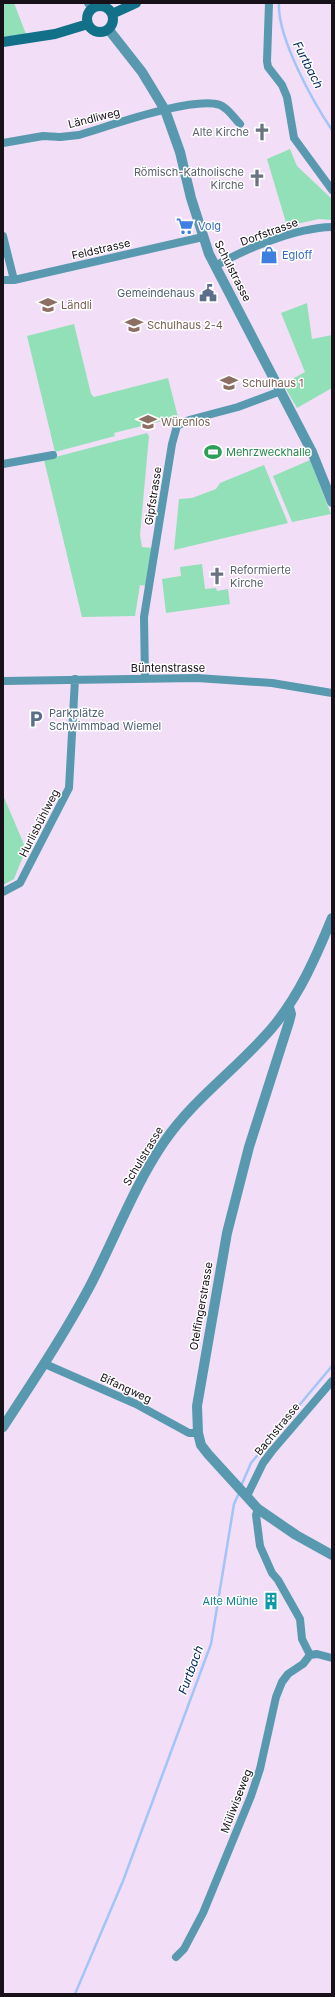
<svg xmlns="http://www.w3.org/2000/svg" width="335" height="1997" viewBox="0 0 335 1997" font-family="Inter,sans-serif">
<style>
.green{fill:#92e0b7}
.lines{fill:none;stroke-linecap:round;stroke-linejoin:round}
.stream{stroke:#a2c4f8;stroke-width:2.5}
.minor{stroke:#5899af;stroke-width:8}
.tertiary{stroke:#5899af;stroke-width:10}
.secondary{stroke:#127089;stroke-width:10}
.labels{text-anchor:middle;stroke-width:3;stroke-linejoin:round;paint-order:stroke}
.street-label{font-size:11px;fill:#19111a;stroke:#fff}
.worship-label{font-size:11px;fill:#5b616d;stroke:#fff;text-anchor:end}
.shop-label{font-size:11px;fill:#366cbe;stroke:#fff;text-anchor:start}
.service-label{font-size:11px;fill:#4e5e75;stroke:#fff;text-anchor:end}
.education-label{font-size:11px;fill:#785e54;stroke:#fff;text-anchor:start}
.leisure-label{font-size:11px;fill:#27864d;stroke:#fff;text-anchor:start}
.culture-label{font-size:11px;fill:#0d838f;stroke:#fff;text-anchor:end}
.water-label{font-size:12px;font-style:italic;fill:#01275e;stroke:#fff}
</style>
<rect width="100%" height="100%" fill="#f3def7"/>
<path class="green" d="M 3,3 L 14,3 L 26,34 L 3,37 Z
M 290,149 L 297,166 L 332,199 L 332,220 L 319,219 L 287,226 L 267,159 Z
M 307,303 L 312,339 L 332,335 L 332,388 L 297,408 L 283,384 L 305,372 L 281,313 Z
M 74,324 L 91,394 L 94,397 L 168,378 L 178,417 L 114,433 L 115,436 L 55,452 L 27,336 Z
M 147,433 L 149,436 L 140,535 L 142,547 L 154,548 L 147,586 L 140,585 L 135,616 L 82,617 L 44,460 Z
M 310,460 L 331,514 L 292,522 L 273,476 Z
M 264,465 L 288,523 L 174,550 L 179,499 L 192,498 L 216,489 L 220,483 Z
M 202,564 L 205,589 L 216,588 L 217,591 L 228,589 L 230,604 L 166,613 L 162,579 L 181,576 L 180,567 Z
M 3,795 L 26,849 L 14,879 L 3,885 Z"/>
<g class="lines">
<path class="stream" d="M 279,3 C 277,37 313,102 332,130
M 241,1486 L 251,1463 L 332,1366
M 75,1994 L 123,1881 L 211,1644 L 234,1504 L 239,1493"/>
<path class="minor" d="M 88,3 L 92,9
M 269,3 L 267,61 L 268,67 L 282,85 L 287,97 L 294,138 L 332,190
M 3,143 L 43,136 L 60,137 L 79,135 C 110,126 192,96 220,105 C 228,108 234,118 240,124
M 3,236 L 14,280
M 215,266 C 247,248 295,228 332,227
M 3,280 L 14,280 L 203,237
M 3,464 L 53,455
M 145,678 L 144,617 L 172,444 L 177,426 L 189,420 L 238,407 L 281,391
M 3,681 L 197,678 L 272,683 L 332,693
M 3,892 L 20,883 L 69,788 L 75,679
M 45,1364 L 136,1404 L 189,1433 L 198,1433
M 247,1496 L 263,1463 L 272,1451 L 332,1381
M 258,1509 L 256,1515 L 260,1546 L 272,1573 L 278,1580 L 300,1619 L 302,1639 L 310,1655
M 176,1957 L 184,1949 L 203,1913 L 251,1796 L 260,1769 L 276,1697 L 282,1682 L 288,1674 L 303,1664 L 310,1655 L 317,1654 L 332,1658"/>
<path class="tertiary" d="M 109,30 L 142,72 L 165,110 L 180,152 L 191,198 L 209,254 L 312,452 L 332,502
M 289,1007 L 291,1014 L 289,1022 L 249,1147 L 227,1233 L 197,1406 L 198,1433 L 201,1445 L 208,1454 L 258,1509 L 296,1535 L 332,1555
M 3,1427 C 33,1381 64,1335 90,1286 C 115,1238 134,1186 164,1142 C 194,1098 238,1068 272,1028 C 299,996 316,957 332,918"/>
<path class="secondary" d="M87 19a13 13 0 1 1 26 0a13 13 0 1 1-26 0Z
M 112,14 L 136,3
M 3,42 L 55,34 L 88,24"/>
</g>
<defs>
<g id="church-bare" transform="scale(1.38)"><path d="M-1.2-6h2.4v3.5h3.3v2.4h-3.3V6h-2.4V-.1h-3.3v-2.4h3.3Z" fill="#6b7280" stroke="#fff" stroke-width="2.5" paint-order="stroke"/></g>
<g id="supermarket-bare" transform="scale(1.38)"><path d="M-6-5.5h2.5l.6 2H6L4.5 2H-2.5L-4.4-4H-6ZM-1.5 3.2a1.3 1.3 0 1 0 .1 0ZM3 3.2a1.3 1.3 0 1 0 .1 0Z" fill="#3f7fe0" stroke="#fff" stroke-width="2.5" paint-order="stroke"/></g>
<g id="shop-bare" transform="scale(1.38)"><path d="M-5-2.5h2.3a2.7 3.5 0 0 1 5.4 0H5L5.5 6h-11ZM-1.5-2.5h3a1.5 2.3 0 0 0-3 0Z" fill="#3f7fe0" stroke="#fff" stroke-width="2.5" paint-order="stroke"/></g>
<g id="civic-bare" transform="scale(1.38)"><path d="M-.6-6.5H3V-4.5H.6V-3L4-1V1h2V6H-6V1h2V-1L-.6-3ZM-1.2 2.5V6h2.4V2.5Z" fill="#5c6f8a" stroke="#fff" stroke-width="2.5" paint-order="stroke"/></g>
<g id="school-bare" transform="scale(1.38)"><path d="M0-5L7-2L0 1L-7-2ZM-4 1L0 2.5L4 1V4Q0 6-4 4Z" fill="#8d6e63" stroke="#fff" stroke-width="2.5" paint-order="stroke"/></g>
<g id="stadium-bare" transform="scale(1.38)"><path d="M0-5a6.5 5 0 1 0 0 10a6.5 5 0 1 0 0-10ZM-3.5-1.8h7v3.6h-7Z" fill="#2e9e5b" stroke="#fff" stroke-width="2.5" paint-order="stroke"/></g>
<g id="parking-bare" transform="scale(1.38)"><path d="M-3.5-5.5H1a3.5 3.5 0 0 1 0 7H-1V5.5H-3.5ZM-1-3.4V-.6H.8a1.4 1.4 0 0 0 0-2.8Z" fill="#5c6f8a" stroke="#fff" stroke-width="2.5" paint-order="stroke"/></g>
<g id="building-bare" transform="scale(1.38)"><path d="M-4-6H4V6H1V3H-1V6H-4ZM-2.5-4.3h1.7v1.8h-1.7ZM.8-4.3h1.7v1.8H.8ZM-2.5-1h1.7V.8h-1.7ZM.8-1h1.7V.8H.8Z" fill="#0f9aa8" stroke="#fff" stroke-width="2.5" paint-order="stroke"/></g>
</defs>
<g fill-rule="evenodd">
<use href="#church-bare" x="262" y="132"/>
<use href="#church-bare" x="257" y="178"/>
<use href="#supermarket-bare" x="185" y="226"/>
<use href="#shop-bare" x="269" y="255"/>
<use href="#civic-bare" x="208" y="293"/>
<use href="#school-bare" x="48" y="305"/>
<use href="#school-bare" x="134" y="325"/>
<use href="#school-bare" x="229" y="383"/>
<use href="#school-bare" x="148" y="422"/>
<use href="#stadium-bare" x="213" y="452"/>
<use href="#church-bare" x="217" y="576"/>
<use href="#parking-bare" x="36" y="719"/>
<use href="#building-bare" x="271" y="1601"/>
</g>
<g class="labels">
<g class="street-label">
<text transform="translate(94 118) rotate(-14)" y="4">Ländliweg</text>
<text transform="translate(269 232) rotate(-20)" y="4">Dorfstrasse</text>
<text transform="translate(101 249) rotate(-13)" y="4">Feldstrasse</text>
<text transform="translate(233 271) rotate(63)" y="4">Schulstrasse</text>
<text transform="translate(153 496) rotate(-81)" y="4">Gipfstrasse</text>
<text x="168" y="672">Büntenstrasse</text>
<text transform="translate(39 823) rotate(-63)" y="4">Hurlisbühlweg</text>
<text transform="translate(143 1156) rotate(-59)" y="4">Schulstrasse</text>
<text transform="translate(201 1306) rotate(-80)" y="4">Otelfingerstrasse</text>
<text transform="translate(126 1388) rotate(25)" y="4">Bifangweg</text>
<text transform="translate(277 1429) rotate(-51)" y="4">Bachstrasse</text>
<text transform="translate(236 1801) rotate(-69)" y="4">Müliwiseweg</text>
</g>
<g class="worship-label">
<text x="249" y="136">Alte Kirche</text>
<text x="244" y="176">Römisch-Katholische<tspan x="244" dy="13">Kirche</tspan></text>
<text x="230" y="574" text-anchor="start">Reformierte<tspan x="230" dy="13">Kirche</tspan></text>
</g>
<g class="shop-label">
<text x="198" y="230">Volg</text>
<text x="282" y="259">Egloff</text>
</g>
<g class="service-label">
<text x="195" y="297">Gemeindehaus</text>
<text x="49" y="717" text-anchor="start">Parkplätze<tspan x="49" dy="13">Schwimmbad Wiemel</tspan></text>
</g>
<g class="education-label">
<text x="61" y="309">Ländli</text>
<text x="147" y="329">Schulhaus 2-4</text>
<text x="242" y="387">Schulhaus 1</text>
<text x="161" y="426">Würenlos</text>
</g>
<g class="leisure-label">
<text x="226" y="456">Mehrzweckhalle</text>
</g>
<g class="culture-label">
<text x="258" y="1605">Alte Mühle</text>
</g>
<g class="water-label">
<text transform="translate(308 65) rotate(63)" y="4">Furtbach</text>
<text transform="translate(191 1670) rotate(-70)" y="4">Furtbach</text>
</g>
</g>
<rect width="335" height="1997" fill="none" stroke="#19111a" stroke-width="8"/>
</svg>
